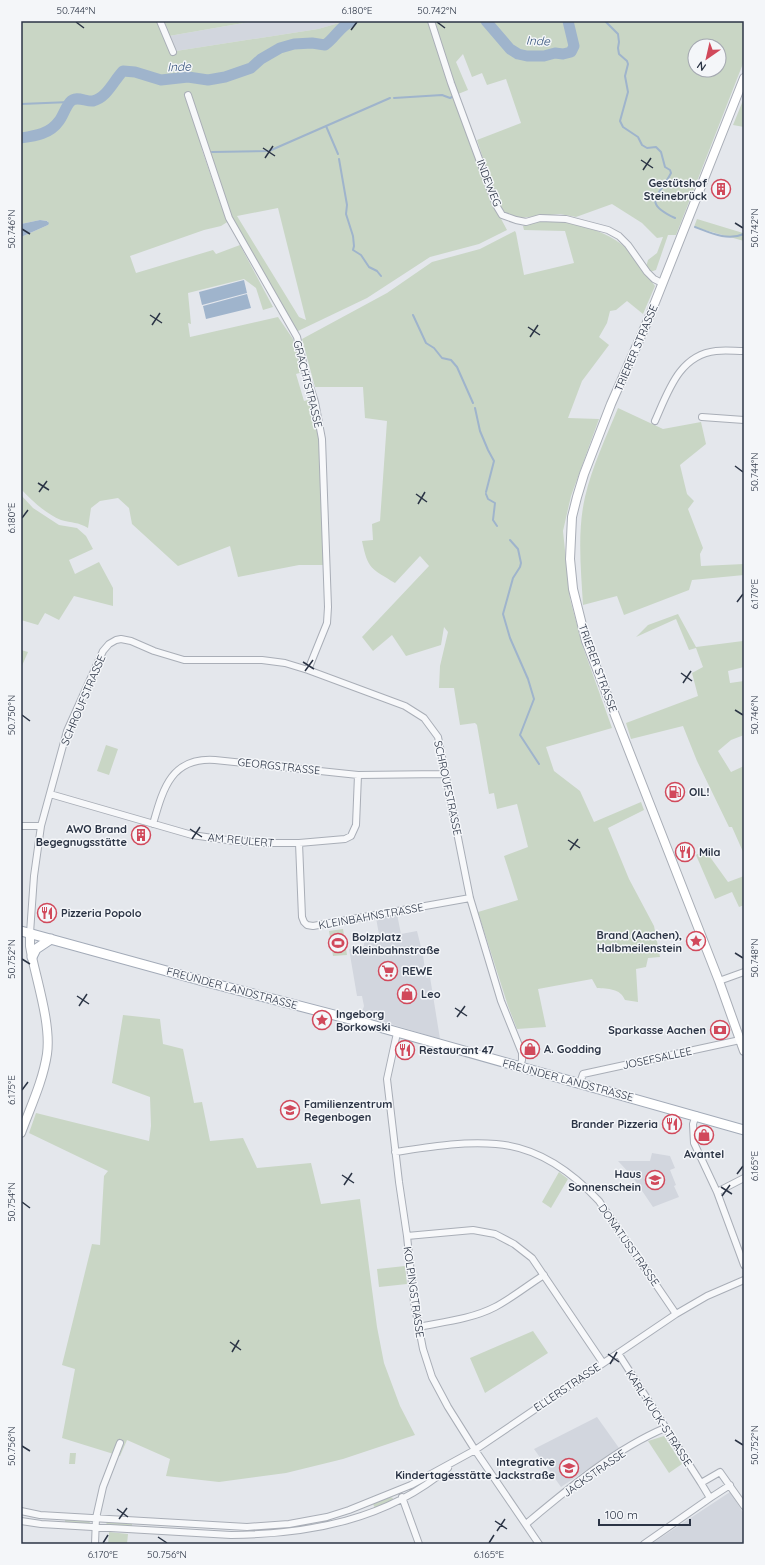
<svg xmlns="http://www.w3.org/2000/svg" width="765" height="1565" viewBox="0 0 765 1565" font-family="Quicksand,sans-serif">
<style>
.built{fill:#d2d6de}
.green{fill:#c9d6c5;fill-rule:evenodd}
.water{fill:#9fb4cc}
.lines{fill:none;stroke-linecap:round;stroke-linejoin:round}
.stream{stroke:#9fb4cc;stroke-width:2}
.river{stroke:#9fb4cc;stroke-width:11}
.street-casing{stroke:#a9aeb7;stroke-width:8}
.secondary-casing{stroke:#a9aeb7;stroke-width:10}
.primary-casing{stroke:#a3abb8;stroke-width:11}
.street{stroke:#f7f8fa;stroke-width:6}
.secondary{stroke:#fff;stroke-width:8}
.primary{stroke:#fff;stroke-width:9}
.ticks{fill:none;stroke:#2b3445;stroke-width:1.5}
.labels{text-anchor:middle;stroke-width:3;stroke-linejoin:round;paint-order:stroke}
.street-label{font-size:11px;fill:#2b3445;stroke:#f4f6f9}
.poi-label{font-size:11px;font-weight:bold;fill:#2b3445;stroke:#f4f6f9;text-anchor:start}
.water-label{font-size:12px;font-style:italic;fill:#34527a;stroke:#f4f6f9}
.neatline{fill:none;stroke:#2b3445;stroke-width:1.5}
.ticks-label{font-size:10px;text-anchor:middle;fill:#2b3445}
</style>
<rect width="100%" height="100%" fill="#e4e7ec"/>
<path class="built" d="M 255,21 L 346,21 L 318,29 L 176,51 L 169,36 Z
M 397,914 L 401,934 L 417,931 L 423,955 L 426,978 L 430,977 L 440,1039 L 361,1015 L 364,1006 L 362,996 L 357,996 L 349,949 L 364,946 L 364,943 L 380,940 L 376,918 Z
M 652,1153 L 670,1156 L 675,1168 L 670,1170 L 676,1185 L 674,1186 L 679,1197 L 653,1207 L 632,1176 L 618,1161 L 650,1161 Z
M 597,1417 L 619,1448 L 561,1487 L 534,1449 Z
M 730,1492 L 744,1514 L 744,1544 L 651,1544 Z"/>
<path class="green" d="M 21,21 L 255,21 L 169,36 L 176,51 L 318,29 L 346,21 L 744,21 L 744,61 L 676,235 L 668,235 L 656,270 L 650,272 L 646,267 L 648,260 L 657,253 L 663,237 L 657,238 L 642,223 L 612,204 L 576,217 L 560,214 L 519,218 L 505,213 L 497,201 L 477,140 L 521,123 L 506,79 L 487,85 L 482,73 L 472,77 L 463,54 L 456,62 L 468,90 L 458,94 L 464,120 L 499,215 L 507,230 L 479,244 L 430,257 L 367,298 L 296,332 L 232,219 L 221,226 L 204,230 L 130,256 L 136,273 L 213,250 L 216,254 L 240,245 L 273,307 L 263,310 L 256,288 L 244,279 L 188,293 L 191,324 L 188,323 L 190,337 L 278,317 L 293,339 L 303,372 L 296,374 L 304,401 L 312,399 L 321,439 L 325,565 L 299,565 L 238,577 L 230,546 L 178,566 L 132,524 L 129,508 L 118,498 L 100,501 L 91,508 L 88,528 C 78,522 72,523 61,520 C 46,514 31,500 21,489 L 21,237 L 48,225 L 48,221 L 40,220 L 21,224 ZM 695,46 L 719,46 L 719,70 L 695,70 ZM 199,123 L 226,206 L 222,208 L 202,150 ZM 278,208 L 306,320 L 299,317 L 237,216 Z
M 744,98 L 744,127 L 733,125 Z
M 541,219 C 569,222 609,229 629,251 C 638,262 646,274 655,286 L 643,314 L 627,301 L 616,310 L 610,311 L 607,323 L 599,337 L 609,345 L 582,381 L 568,418 L 599,419 L 571,496 L 563,531 L 570,599 L 583,647 L 612,728 L 546,747 L 554,771 L 580,791 L 594,822 L 641,802 L 644,810 L 608,828 L 629,879 L 654,926 L 660,957 L 648,958 L 646,967 L 636,969 L 638,1002 L 625,1000 C 620,988 608,989 597,988 L 592,979 L 538,989 L 546,1027 L 517,1029 L 508,1006 L 478,912 L 518,900 L 504,856 L 528,847 L 517,804 L 497,809 L 494,793 L 489,794 L 477,725 L 475,723 L 460,725 L 454,688 L 439,688 L 440,666 L 448,632 L 444,627 L 441,645 L 406,656 L 392,635 L 373,651 L 362,637 L 429,566 L 420,556 L 395,583 C 371,568 368,570 362,541 L 373,540 L 372,524 L 380,521 L 387,421 L 365,418 L 363,387 L 315,387 L 302,339 L 387,293 L 432,262 L 480,249 L 515,231 L 516,233 L 524,275 L 574,263 L 565,231 L 524,230 L 523,226 Z
M 697,219 L 743,233 L 744,231 L 744,241 L 694,227 Z
M 618,408 L 663,429 L 701,422 L 706,444 L 680,465 L 687,494 L 694,501 L 688,509 L 703,548 L 700,554 L 701,566 L 744,564 L 744,575 L 692,580 L 689,590 L 624,615 L 617,596 L 583,605 C 581,570 577,532 585,497 C 592,467 606,437 618,408 Z
M 21,495 L 33,508 L 59,525 L 77,528 L 86,536 L 93,549 L 69,560 L 75,574 L 99,562 L 113,588 L 113,606 L 74,596 L 59,620 L 45,613 L 38,625 L 21,620 Z
M 678,614 L 696,647 L 743,641 L 744,667 L 728,671 L 730,683 L 744,681 L 744,735 L 731,740 L 718,751 L 731,772 L 744,766 L 744,854 L 732,827 L 729,827 L 697,761 L 683,726 L 631,739 L 626,723 L 698,696 L 692,673 L 703,667 L 696,648 L 689,650 L 676,619 L 636,637 L 648,625 Z
M 21,650 L 28,652 L 21,668 Z
M 106,745 L 118,749 L 109,775 L 97,771 Z
M 705,850 L 728,882 L 744,876 L 744,905 L 739,907 L 732,892 L 715,899 L 696,855 Z
M 343,929 L 347,955 L 333,956 L 329,931 Z
M 123,1015 L 160,1019 L 163,1044 L 183,1049 L 194,1103 L 202,1102 L 210,1141 L 243,1138 L 257,1168 L 311,1163 L 321,1204 L 360,1199 L 377,1327 L 384,1363 L 400,1406 L 415,1435 L 343,1459 L 286,1473 L 219,1482 L 166,1476 L 170,1459 L 127,1440 L 120,1456 L 62,1438 L 75,1369 L 62,1365 L 92,1244 L 100,1245 L 104,1176 L 108,1171 L 29,1133 L 36,1113 L 149,1141 L 151,1126 L 150,1097 L 112,1083 Z
M 559,1172 L 568,1179 L 551,1208 L 542,1202 Z
M 405,1266 L 407,1284 L 379,1287 L 377,1269 Z
M 533,1331 L 548,1353 L 485,1393 L 470,1358 Z
M 664,1436 L 682,1464 L 669,1473 L 648,1441 Z
M 70,1453 L 76,1453 L 75,1464 L 69,1464 Z
M 390,1497 L 393,1498 L 392,1501 L 375,1508 L 373,1504 Z
M 65,1518 L 89,1521 L 90,1522 L 89,1524 L 65,1523 Z
M 106,1522 L 132,1523 L 132,1527 L 107,1525 Z
M 109,1532 L 128,1534 L 127,1544 L 108,1544 Z"/>
<path class="water" d="M 40,220 L 47,221 L 49,223 L 48,225 L 21,237 L 21,224 Z
M 244,280 L 247,293 L 202,305 L 199,292 Z
M 247,294 L 251,308 L 206,319 L 203,306 Z"/>
<g class="lines">
<path class="stream" d="M 605,21 L 618,34 L 619,42 L 618,48 L 619,54 L 627,61 L 628,64 L 625,76 L 628,92 L 620,121 L 623,127 L 638,137 L 642,145 L 647,148 L 656,147 L 661,152 L 665,167 L 670,170 L 671,173 C 659,197 641,202 675,218
M 394,98 L 442,95 L 450,98 L 454,96
M 21,104 L 70,102
M 326,126 L 338,154
M 212,152 L 269,151 L 390,98
M 339,159 L 347,205 L 346,214 L 353,236 L 354,246 L 353,250 L 361,255 L 369,267 L 377,271 L 381,276
M 695,227 C 711,233 727,241 744,234
M 413,315 L 426,343 L 434,348 L 442,358 L 451,360 L 457,367 L 473,403
M 475,408 L 480,431 L 488,450 L 494,461 L 486,492
M 486,494 L 488,499 L 495,503 L 493,520 L 497,526
M 510,540 L 518,549 L 521,563 L 520,567 L 513,578 L 503,614 L 510,638 L 528,679 L 534,699 L 520,735 L 539,764"/>
<path class="river" d="M 486,21 L 510,49 L 518,54 L 527,56 L 544,56 L 555,53 L 563,54 L 571,52 L 574,46 L 568,21
M 21,138 C 35,136 50,134 59,121 C 63,116 65,108 70,102 C 76,95 86,102 93,101 C 107,98 114,80 123,71 L 135,72 L 161,80 L 188,77 L 208,80 L 225,77 L 251,68 L 261,59 L 280,48 L 294,44 L 312,43 L 325,45 C 335,38 341,25 352,21"/>
<g class="street-casing">
<path id="street" d="M 160,21 L 173,52
M 431,21 L 451,83 L 496,205 L 502,215 L 516,220 L 526,222 L 540,218 L 566,219 L 608,230 L 619,236 L 628,245 L 647,272 L 654,279 L 662,283
M 188,95 L 229,218 L 297,337 L 305,371 L 315,402 L 322,439 L 328,607 L 327,623 L 308,670
M 702,417 L 744,420
M 655,421 C 668,392 679,355 716,351 C 725,350 735,351 744,351
M 50,794 L 192,835 L 234,841 L 268,843 L 299,843 L 345,839 L 351,836 L 356,825 L 358,775
M 153,824 C 163,789 171,757 215,760 L 358,775 L 444,774
M 21,826 L 41,826
M 299,843 L 302,917 L 304,922 L 307,925 L 313,926 L 470,898
M 30,933 L 34,876 L 41,826 L 67,731 L 103,651 L 109,644 L 116,640 L 121,639 L 131,641 L 154,651 L 184,660 L 262,660 L 285,663 L 308,670 L 405,706 L 424,718 L 438,737 L 470,898 L 501,1001 L 522,1053 L 522,1060 L 520,1067
M 719,981 L 744,972
M 397,1033 L 387,1079 L 399,1182 L 407,1236 L 414,1302 L 423,1349 L 432,1377 L 448,1407 L 475,1450 L 539,1544
M 580,1083 L 583,1074 L 740,1040
M 696,1115 L 693,1124 L 694,1143 L 717,1192 L 744,1265
M 395,1152 C 429,1147 463,1141 496,1144 C 537,1147 572,1172 599,1201 L 676,1314
M 717,1192 L 744,1178
M 407,1236 L 473,1230 L 495,1234 L 514,1244 L 532,1258 L 603,1363
M 418,1327 C 443,1322 472,1319 495,1307 C 512,1298 528,1285 544,1275
M 618,1353 L 701,1483 L 720,1472 L 744,1506
M 701,1483 L 710,1498
M 402,1497 L 419,1544
M 21,1511 L 40,1515 L 247,1527 L 289,1524 L 327,1517 L 349,1510 L 411,1485 L 475,1450 L 676,1314 L 707,1296 L 744,1280
M 21,1521 L 41,1524 L 231,1535 C 309,1534 387,1520 448,1468
M 526,1524 C 568,1489 615,1449 665,1428
M 95,1544 L 96,1518 L 103,1487 L 120,1443
M 644,1544 L 710,1498 L 730,1485"/>
</g>
<g class="secondary-casing">
<path id="secondary" d="M 744,78 L 648,320 L 611,404 L 584,474 L 577,497 L 572,517 L 570,559 L 573,589 L 586,641 L 719,981 L 744,1051
M 21,1133 C 30,1108 43,1081 47,1054 C 51,1026 38,985 32,957 L 30,946 L 30,933"/>
</g>
<g class="primary-casing">
<path id="primary" d="M 21,931 L 203,981 L 365,1023 L 744,1130
M 32,957 L 36,949 L 51,939"/>
</g>
<use href="#street" class="street"/>
<use href="#secondary" class="secondary"/>
<use href="#primary" class="primary"/>
</g>
<path class="ticks" d="M 76,22 L 84,28M 437,22 L 445,28M 351,30 L 357,22M 263,148 L 275,156M 265,158 L 273,146M 641,160 L 653,168M 643,170 L 651,158M 735,223 L 743,228M 22,229 L 30,234M 150,315 L 162,323M 152,325 L 160,313M 528,327 L 540,335M 530,337 L 538,325M 735,466 L 743,472M 38,483 L 49,490M 39,492 L 47,481M 416,494 L 427,502M 418,504 L 425,492M 22,518 L 28,510M 737,602 L 743,594M 303,662 L 314,669M 305,671 L 313,660M 681,673 L 692,681M 683,683 L 691,671M 735,710 L 743,715M 22,715 L 30,721M 190,829 L 202,837M 192,839 L 200,827M 568,840 L 580,848M 570,850 L 578,839M 735,953 L 743,958M 22,959 L 30,964M 77,996 L 89,1004M 79,1006 L 87,994M 455,1008 L 467,1016M 457,1017 L 465,1006M 22,1090 L 28,1082M 737,1174 L 743,1166M 342,1175 L 354,1183M 344,1185 L 352,1173M 721,1187 L 732,1194M 722,1196 L 730,1185M 22,1202 L 30,1208M 230,1342 L 241,1350M 232,1352 L 239,1340M 608,1354 L 619,1362M 610,1364 L 617,1352M 735,1440 L 743,1445M 22,1446 L 30,1451M 117,1509 L 128,1517M 119,1519 L 127,1508M 495,1521 L 507,1529M 497,1531 L 505,1519M 158,1537 L 167,1543M 103,1543 L 108,1535M 489,1543 L 494,1535"/>
<defs>
<g id="building-ring" transform="scale(1)"><circle r="9.5" fill="#f4f6f9" stroke="#d1495b" stroke-width="1.5"/><path d="M-4-6H4V6H1V3H-1V6H-4ZM-2.5-4.3h1.7v1.8h-1.7ZM.8-4.3h1.7v1.8H.8ZM-2.5-1h1.7V.8h-1.7ZM.8-1h1.7V.8H.8Z" fill="#d1495b"/></g>
<g id="fuel-ring" transform="scale(1)"><circle r="9.5" fill="#f4f6f9" stroke="#d1495b" stroke-width="1.5"/><path d="M-5.5-6h7V0h2V4h1.3V-2.5L3-4.5l.8-.8L6-3V5H2.5V1h-1V6h-7ZM-4.2-4.7v3.2H.2V-4.7Z" fill="#d1495b"/></g>
<g id="restaurant-ring" transform="scale(1)"><circle r="9.5" fill="#f4f6f9" stroke="#d1495b" stroke-width="1.5"/><path d="M-5-6h1v4h1v-4h1v4h1v-4h1v5L-1.5 .5V6h-2V.5L-5-1ZM5-6V6H3V1.5H1.5Q1.5-4 5-6Z" fill="#d1495b"/></g>
<g id="sight-ring" transform="scale(1)"><circle r="9.5" fill="#f4f6f9" stroke="#d1495b" stroke-width="1.5"/><path d="M0-6L1.8-2.2L6-1.7L2.9 1.2L3.7 5.4L0 3.3L-3.7 5.4L-2.9 1.2L-6-1.7L-1.8-2.2Z" fill="#d1495b"/></g>
<g id="stadium-ring" transform="scale(1)"><circle r="9.5" fill="#f4f6f9" stroke="#d1495b" stroke-width="1.5"/><path d="M0-5a6.5 5 0 1 0 0 10a6.5 5 0 1 0 0-10ZM-3.5-1.8h7v3.6h-7Z" fill="#d1495b"/></g>
<g id="supermarket-ring" transform="scale(1)"><circle r="9.5" fill="#f4f6f9" stroke="#d1495b" stroke-width="1.5"/><path d="M-6-5.5h2.5l.6 2H6L4.5 2H-2.5L-4.4-4H-6ZM-1.5 3.2a1.3 1.3 0 1 0 .1 0ZM3 3.2a1.3 1.3 0 1 0 .1 0Z" fill="#d1495b"/></g>
<g id="shop-ring" transform="scale(1)"><circle r="9.5" fill="#f4f6f9" stroke="#d1495b" stroke-width="1.5"/><path d="M-5-2.5h2.3a2.7 3.5 0 0 1 5.4 0H5L5.5 6h-11ZM-1.5-2.5h3a1.5 2.3 0 0 0-3 0Z" fill="#d1495b"/></g>
<g id="bank-ring" transform="scale(1)"><circle r="9.5" fill="#f4f6f9" stroke="#d1495b" stroke-width="1.5"/><path d="M-6-4H6V4H-6ZM0-2.3a2.3 2.3 0 1 0 0 4.6a2.3 2.3 0 1 0 0-4.6Z" fill="#d1495b"/></g>
<g id="school-ring" transform="scale(1)"><circle r="9.5" fill="#f4f6f9" stroke="#d1495b" stroke-width="1.5"/><path d="M0-5L7-2L0 1L-7-2ZM-4 1L0 2.5L4 1V4Q0 6-4 4Z" fill="#d1495b"/></g>
</defs>
<g fill-rule="evenodd">
<use href="#building-ring" x="721" y="189"/>
<use href="#fuel-ring" x="675" y="792"/>
<use href="#building-ring" x="141" y="835"/>
<use href="#restaurant-ring" x="685" y="852"/>
<use href="#restaurant-ring" x="47" y="913"/>
<use href="#sight-ring" x="696" y="941"/>
<use href="#stadium-ring" x="338" y="943"/>
<use href="#supermarket-ring" x="388" y="971"/>
<use href="#shop-ring" x="407" y="994"/>
<use href="#sight-ring" x="322" y="1020"/>
<use href="#bank-ring" x="720" y="1030"/>
<use href="#shop-ring" x="530" y="1049"/>
<use href="#restaurant-ring" x="405" y="1050"/>
<use href="#school-ring" x="290" y="1110"/>
<use href="#restaurant-ring" x="672" y="1124"/>
<use href="#shop-ring" x="704" y="1135"/>
<use href="#school-ring" x="655" y="1180"/>
<use href="#school-ring" x="569" y="1468"/>
</g>
<g class="labels">
<g class="street-label">
<text transform="translate(489 183) rotate(69)" y="4">INDEWEG</text>
<text transform="translate(636 348) rotate(-67)" y="4">TRIERER STRASSE</text>
<text transform="translate(308 384) rotate(76)" y="4">GRACHTSTRASSE</text>
<text transform="translate(598 668) rotate(70)" y="4">TRIERER STRASSE</text>
<text transform="translate(83 700) rotate(-67)" y="4">SCHROUFSTRASSE</text>
<text transform="translate(279 766) rotate(6)" y="4">GEORGSTRASSE</text>
<text transform="translate(448 788) rotate(78)" y="4">SCHROUFSTRASSE</text>
<text transform="translate(241 840) rotate(5)" y="4">AM REULERT</text>
<text transform="translate(371 916) rotate(-10)" y="4">KLEINBAHNSTRASSE</text>
<text transform="translate(232 988) rotate(15)" y="4">FREUNDER LANDSTRASSE</text>
<text transform="translate(657 1058) rotate(-12)" y="4">JOSEFSALLEE</text>
<text transform="translate(568 1080) rotate(15)" y="4">FREUNDER LANDSTRASSE</text>
<text transform="translate(629 1245) rotate(55)" y="4">DONATUSSTRASSE</text>
<text transform="translate(414 1292) rotate(82)" y="4">KOLPINGSTRASSE</text>
<text transform="translate(567 1387) rotate(-34)" y="4">ELLERSTRASSE</text>
<text transform="translate(659 1418) rotate(57)" y="4">KARL-KUCK-STRASSE</text>
<text transform="translate(594 1473) rotate(-35)" y="4">JACKSTRASSE</text>
</g>
<g class="poi-label">
<text x="707" y="187" text-anchor="end">Gestütshof<tspan x="707" dy="13">Steinebrück</tspan></text>
<text x="689" y="796">OIL!</text>
<text x="127" y="833" text-anchor="end">AWO Brand<tspan x="127" dy="13">Begegnugsstätte</tspan></text>
<text x="699" y="856">Mila</text>
<text x="61" y="917">Pizzeria Popolo</text>
<text x="682" y="939" text-anchor="end">Brand (Aachen),<tspan x="682" dy="13">Halbmeilenstein</tspan></text>
<text x="352" y="941">Bolzplatz<tspan x="352" dy="13">Kleinbahnstraße</tspan></text>
<text x="402" y="975">REWE</text>
<text x="421" y="998">Leo</text>
<text x="336" y="1018">Ingeborg<tspan x="336" dy="13">Borkowski</tspan></text>
<text x="706" y="1034" text-anchor="end">Sparkasse Aachen</text>
<text x="544" y="1053">A. Godding</text>
<text x="419" y="1054">Restaurant 47</text>
<text x="304" y="1108">Familienzentrum<tspan x="304" dy="13">Regenbogen</tspan></text>
<text x="658" y="1128" text-anchor="end">Brander Pizzeria</text>
<text x="704" y="1158" text-anchor="middle">Avantel</text>
<text x="641" y="1178" text-anchor="end">Haus<tspan x="641" dy="13">Sonnenschein</tspan></text>
<text x="555" y="1466" text-anchor="end">Integrative<tspan x="555" dy="13">Kindertagesstätte Jackstraße</tspan></text>
</g>
<g class="water-label">
<text transform="translate(538 41) rotate(2)" y="4">Inde</text>
<text transform="translate(179 67) rotate(-2)" y="4">Inde</text>
</g>
</g>
<rect width="765" height="1565" fill="none" stroke="#f4f6f9" stroke-width="44"/>
<g transform="translate(707 58) rotate(214)"><circle r="19" fill="#f4f6f9" stroke="#a4a8b1"/>
<path d="M0-3L7 15L0 10L-7 15Z" fill="#d1495b"/>
<text y="-6" font-size="11" font-weight="bold" text-anchor="middle" fill="#2b3445">N</text>
</g>
<path d="M599 1519v6h91v-6" fill="none" stroke="#2b3445" stroke-width="2"/>
<text x="605" y="1519" font-size="12" fill="#2b3445" stroke="#f4f6f9" stroke-width="3" paint-order="stroke">100 m</text>
<rect x="22" y="22" width="721" height="1521" class="neatline"/>
<g class="ticks-label">
<text x="76" y="14">50.744°N</text>
<text x="357" y="14">6.180°E</text>
<text x="437" y="14">50.742°N</text>
<text transform="translate(754 228) rotate(-90)" y="4">50.742°N</text>
<text transform="translate(11 229) rotate(-90)" y="4">50.746°N</text>
<text transform="translate(754 472) rotate(-90)" y="4">50.744°N</text>
<text transform="translate(11 518) rotate(-90)" y="4">6.180°E</text>
<text transform="translate(754 594) rotate(-90)" y="4">6.170°E</text>
<text transform="translate(754 715) rotate(-90)" y="4">50.746°N</text>
<text transform="translate(11 715) rotate(-90)" y="4">50.750°N</text>
<text transform="translate(754 958) rotate(-90)" y="4">50.748°N</text>
<text transform="translate(11 959) rotate(-90)" y="4">50.752°N</text>
<text transform="translate(11 1090) rotate(-90)" y="4">6.175°E</text>
<text transform="translate(754 1166) rotate(-90)" y="4">6.165°E</text>
<text transform="translate(11 1202) rotate(-90)" y="4">50.754°N</text>
<text transform="translate(754 1445) rotate(-90)" y="4">50.752°N</text>
<text transform="translate(11 1446) rotate(-90)" y="4">50.756°N</text>
<text x="103" y="1558">6.170°E</text>
<text x="167" y="1558">50.756°N</text>
<text x="489" y="1558">6.165°E</text>
</g>
</svg>
